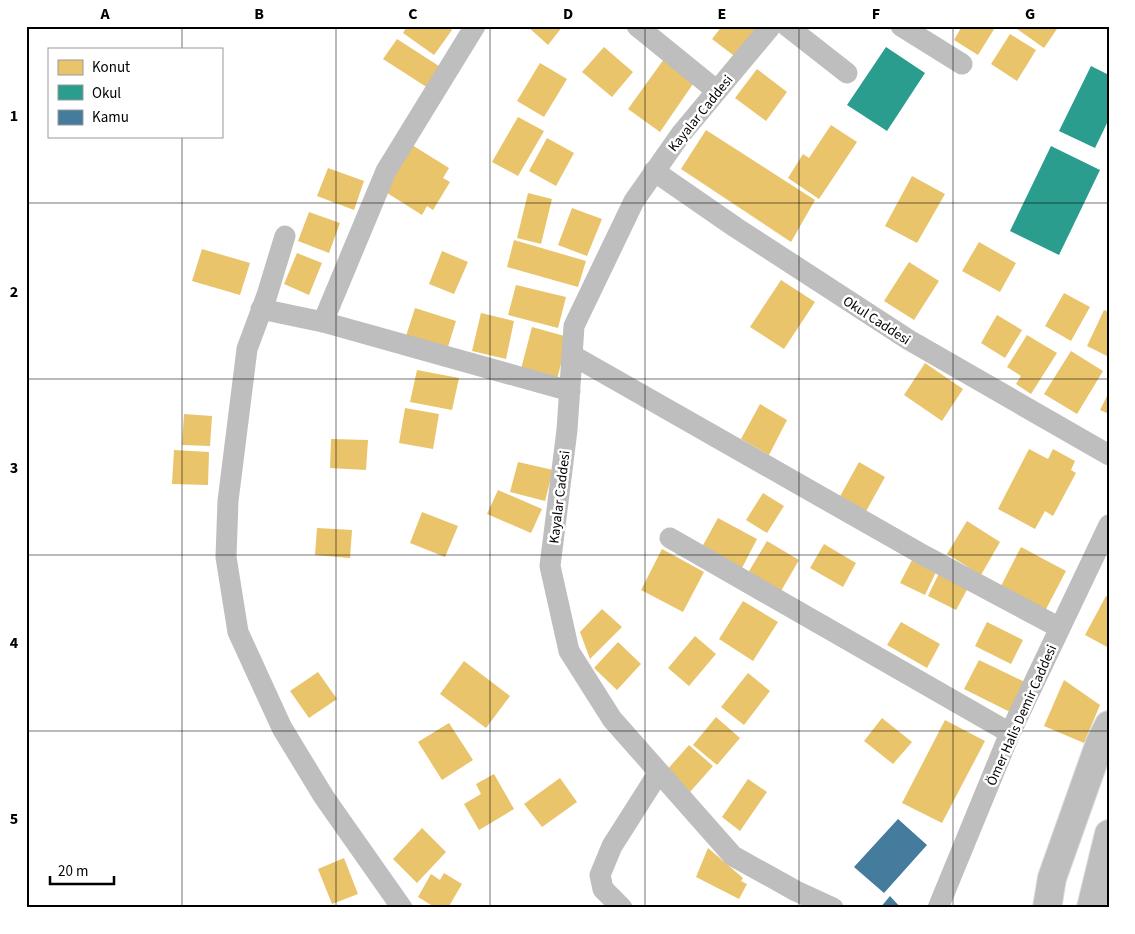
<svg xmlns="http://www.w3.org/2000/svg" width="1135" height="934" viewBox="0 0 1135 934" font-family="'Source Sans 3',sans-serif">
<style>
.homes{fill:#e9c46a}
.schools{fill:#2a9d8f}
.public{fill:#457b9d}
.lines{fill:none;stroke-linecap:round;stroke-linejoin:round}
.major-casing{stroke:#dbdbdb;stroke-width:30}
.minor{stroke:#bebebe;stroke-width:21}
.major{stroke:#bebebe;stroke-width:28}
.grid{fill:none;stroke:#000;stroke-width:1;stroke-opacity:0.55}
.labels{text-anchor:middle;stroke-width:5;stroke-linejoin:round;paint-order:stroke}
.street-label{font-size:14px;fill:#000;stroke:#fff}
.neatline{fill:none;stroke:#000;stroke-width:2}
.grid-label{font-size:16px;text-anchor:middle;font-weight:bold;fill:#000}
</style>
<rect width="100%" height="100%" fill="#fff"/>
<path class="homes" d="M 407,26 L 448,26 L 452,30 L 434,55 L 403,33 Z
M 527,26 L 563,26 L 548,45 Z
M 722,26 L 760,26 L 737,58 L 712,39 Z
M 962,26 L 996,26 L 978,55 L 954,40 Z
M 1013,26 L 1059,26 L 1044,48 Z
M 1010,34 L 1036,50 L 1017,81 L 991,64 Z
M 397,39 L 442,68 L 428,88 L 383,59 Z
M 604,47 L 633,72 L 612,97 L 582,72 Z
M 664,59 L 695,81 L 660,132 L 628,109 Z
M 540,63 L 567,79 L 544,117 L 517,101 Z
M 757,69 L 787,92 L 766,121 L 735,98 Z
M 518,117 L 544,131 L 518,176 L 492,162 Z
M 831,125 L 857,142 L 819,199 L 788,178 L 803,154 L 809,158 Z
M 706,130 L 815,200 L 791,242 L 681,169 Z
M 547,138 L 574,153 L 556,186 L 529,171 Z
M 412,145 L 449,168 L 443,178 L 450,182 L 433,210 L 427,206 L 422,215 L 384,191 Z
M 328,168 L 364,181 L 354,210 L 317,196 Z
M 912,176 L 945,194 L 917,243 L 885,226 Z
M 528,193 L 552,199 L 541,244 L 517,238 Z
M 572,208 L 602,219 L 587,256 L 558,245 Z
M 309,212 L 340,223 L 329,253 L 298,241 Z
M 514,240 L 586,261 L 578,287 L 507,267 Z
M 979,242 L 1016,263 L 1000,292 L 962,271 Z
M 202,249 L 250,263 L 240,295 L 192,281 Z
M 442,251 L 468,262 L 454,294 L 429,284 Z
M 297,253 L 322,263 L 309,295 L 284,284 Z
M 909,262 L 939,281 L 914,320 L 884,301 Z
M 781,280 L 815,302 L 784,349 L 750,327 Z
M 516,285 L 566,297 L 558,328 L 508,315 Z
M 1064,293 L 1090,307 L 1071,341 L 1045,326 Z
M 415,308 L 456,321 L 447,350 L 406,336 Z
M 1104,310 L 1109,312 L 1109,357 L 1087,346 Z
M 481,313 L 514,321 L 506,359 L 472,351 Z
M 997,315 L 1022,330 L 1005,358 L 981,343 Z
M 532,327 L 568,337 L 557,379 L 521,369 Z
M 1027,335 L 1057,353 L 1031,394 L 1016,384 L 1021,376 L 1007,367 Z
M 1071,351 L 1103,371 L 1077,414 L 1044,394 Z
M 925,363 L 963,389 L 942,421 L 904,395 Z
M 417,370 L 459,378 L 452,410 L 410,402 Z
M 1109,392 L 1109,414 L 1100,410 Z
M 760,404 L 787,420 L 769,455 L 741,439 Z
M 405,408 L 439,414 L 433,449 L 399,443 Z
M 184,414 L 212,416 L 210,446 L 182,445 Z
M 331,439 L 368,440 L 366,470 L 330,468 Z
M 1029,449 L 1048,459 L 1053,449 L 1075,461 L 1071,470 L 1076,473 L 1053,516 L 1045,511 L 1035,529 L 998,509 Z
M 174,450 L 209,452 L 208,485 L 172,484 Z
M 518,462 L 553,470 L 545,501 L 510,492 Z
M 859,462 L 885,477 L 864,515 L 838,500 Z
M 498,490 L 542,509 L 531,533 L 487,514 Z
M 763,493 L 784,506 L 767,533 L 746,520 Z
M 422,512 L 458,526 L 445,557 L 410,543 Z
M 718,518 L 757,539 L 742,568 L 702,547 Z
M 967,521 L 1000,542 L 981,575 L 947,554 Z
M 317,528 L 352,530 L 350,558 L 315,555 Z
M 767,541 L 799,560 L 781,591 L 748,573 Z
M 824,544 L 856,563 L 843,587 L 810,568 Z
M 1021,547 L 1066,571 L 1045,611 L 1000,588 Z
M 662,549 L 704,572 L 683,612 L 641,590 Z
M 912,560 L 936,572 L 925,595 L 900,583 Z
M 940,571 L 969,586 L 956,610 L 928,596 Z
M 1106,596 L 1109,598 L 1109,648 L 1085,635 Z
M 743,601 L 778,622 L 753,661 L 719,639 Z
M 602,609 L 622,627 L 590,659 L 580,632 Z
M 901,622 L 940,644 L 927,668 L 887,645 Z
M 987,622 L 1023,640 L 1011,664 L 975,646 Z
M 695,636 L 716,654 L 689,686 L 668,668 Z
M 618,642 L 641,664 L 617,690 L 594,668 Z
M 979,660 L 1027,683 L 1012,713 L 964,689 Z
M 464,661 L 510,696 L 486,728 L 440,694 Z
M 318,672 L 337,699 L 309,718 L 290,691 Z
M 748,673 L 770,691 L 744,725 L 721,707 Z
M 1064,680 L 1100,705 L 1084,743 L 1044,726 Z
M 716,717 L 740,738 L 717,765 L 693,745 Z
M 882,718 L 912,742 L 893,764 L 864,741 Z
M 945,720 L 985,741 L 942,823 L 902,803 Z
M 449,723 L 473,760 L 442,780 L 418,742 Z
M 689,745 L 713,766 L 690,792 L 666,771 Z
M 494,774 L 514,809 L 479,830 L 464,804 L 481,794 L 476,784 Z
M 560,778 L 577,802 L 542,827 L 524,804 Z
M 748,779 L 767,792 L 740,831 L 722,817 Z
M 422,828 L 446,852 L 417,883 L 393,859 Z
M 708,848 L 743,878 L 741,881 L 747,884 L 739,899 L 696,877 Z
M 344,858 L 358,894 L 332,904 L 318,869 Z
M 444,873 L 462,884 L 448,908 L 436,908 L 418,897 L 431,874 L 440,880 Z"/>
<path class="schools" d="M 886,47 L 925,73 L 887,131 L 847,105 Z
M 1091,66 L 1109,75 L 1109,119 L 1095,148 L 1059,131 Z
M 1051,146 L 1100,170 L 1059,255 L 1010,231 Z"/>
<path class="public" d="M 898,819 L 927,845 L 884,893 L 854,867 Z
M 890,896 L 901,908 L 880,908 Z"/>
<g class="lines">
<g class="major-casing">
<path id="major" d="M 1047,908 L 1052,878 L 1100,743 L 1109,725
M 1091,908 L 1109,834"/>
</g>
<path class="minor" d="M 637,26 L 717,91
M 771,26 L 681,134 L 634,201 L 574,326 L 567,430 L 550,566 L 569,651 L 612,719 L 733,856 L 796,891 L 833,908
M 787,26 L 847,73
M 901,26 L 962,64
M 654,171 L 735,227 L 909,340 L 1109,455
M 285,236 L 267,295 L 247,349 L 228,501 L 226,557 L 238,632 L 282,728 L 324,797 L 402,908
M 261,309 L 323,322 L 570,391
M 323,322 L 386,171 L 475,26
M 572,355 L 925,556 L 1060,628
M 670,538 L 1010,733
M 622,908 L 603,889 L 600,875 L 612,846 L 659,772
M 938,908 L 1010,733 L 1109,525"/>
<use href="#major" class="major"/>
</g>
<path class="grid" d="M 182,26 L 182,49M 336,26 L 336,908M 490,26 L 490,908M 645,26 L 645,908M 799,26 L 799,908M 953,26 L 953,908M 182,136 L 182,908M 26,203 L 1109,203M 26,379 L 1109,379M 26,555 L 1109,555M 26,731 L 1109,731"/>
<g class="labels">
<g class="street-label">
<text transform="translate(700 113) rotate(-51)" y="5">Kayalar Caddesi</text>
<text transform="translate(877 320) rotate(33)" y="5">Okul Caddesi</text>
<text transform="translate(559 497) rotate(-83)" y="5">Kayalar Caddesi</text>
<text transform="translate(1021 715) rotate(-66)" y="5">Ömer Halis Demir Caddesi</text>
</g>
</g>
<rect width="1135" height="934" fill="none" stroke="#ffffff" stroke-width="55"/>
<rect x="48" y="48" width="175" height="90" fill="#ffffff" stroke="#999999"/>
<rect x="58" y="60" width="25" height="15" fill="#e9c46a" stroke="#999999"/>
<text x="92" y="72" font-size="15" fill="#000000">Konut</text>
<rect x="58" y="85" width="25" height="15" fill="#2a9d8f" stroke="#999999"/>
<text x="92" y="98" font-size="15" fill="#000000">Okul</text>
<rect x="58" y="110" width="25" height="15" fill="#457b9d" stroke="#999999"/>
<text x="92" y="122" font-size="15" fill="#000000">Kamu</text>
<path d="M50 876v8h64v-8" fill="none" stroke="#000000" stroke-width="2.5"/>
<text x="58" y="876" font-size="15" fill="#000000" stroke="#ffffff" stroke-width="4" paint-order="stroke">20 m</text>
<rect x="28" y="28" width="1080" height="878" class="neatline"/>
<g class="grid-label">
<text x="105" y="19">A</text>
<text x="259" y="19">B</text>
<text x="413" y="19">C</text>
<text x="568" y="19">D</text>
<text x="722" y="19">E</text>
<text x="876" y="19">F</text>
<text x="1030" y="19">G</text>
<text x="14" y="121">1</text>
<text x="14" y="297">2</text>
<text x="14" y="473">3</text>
<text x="14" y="648">4</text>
<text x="14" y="824">5</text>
</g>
</svg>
